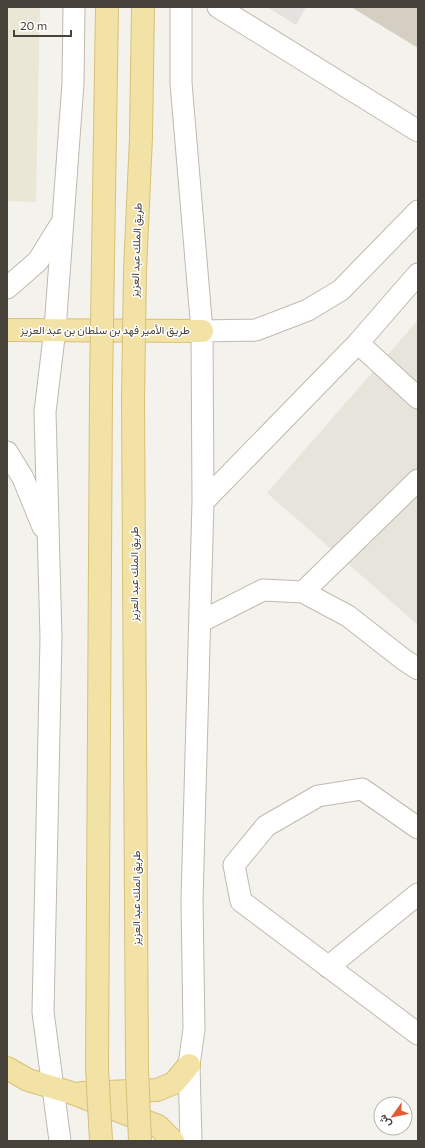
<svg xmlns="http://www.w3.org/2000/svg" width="425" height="1148" viewBox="0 0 425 1148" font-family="Commissioner,Vazirmatn,sans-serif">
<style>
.residential{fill:#e7e4db}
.education{fill:#ebe7d7}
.parking{fill:#e3e2df}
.building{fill:#d4cfc2}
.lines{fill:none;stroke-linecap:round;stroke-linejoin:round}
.minor-casing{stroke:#bfbaaf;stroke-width:23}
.major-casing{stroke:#d7c177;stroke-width:24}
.minor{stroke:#fff;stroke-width:21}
.major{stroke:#f3e2a6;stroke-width:22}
.major-bridge-casing{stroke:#d7c177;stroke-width:24;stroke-linecap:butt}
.major-bridge{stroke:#f3e2a6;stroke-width:22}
.labels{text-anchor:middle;stroke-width:3;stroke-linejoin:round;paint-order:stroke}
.street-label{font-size:11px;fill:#48433a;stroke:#fff}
</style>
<rect width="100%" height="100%" fill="#f4f2ec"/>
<path class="residential" d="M 418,320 L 418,625 L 267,493 Z"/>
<path class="education" d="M 7,7 L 40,7 L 36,202 L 7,201 Z"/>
<path class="parking" d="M 267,7 L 306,7 L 296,25 Z"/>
<path class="building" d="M 351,7 L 418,7 L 418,48 Z"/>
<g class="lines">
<g class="minor-casing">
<path id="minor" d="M 181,7 L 181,83 L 202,331 L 203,502 L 192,900 L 194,1029 L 189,1065 L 191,1141
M 218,7 L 418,131
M 7,288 L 38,261 L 61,224
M 202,331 L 256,330 L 308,310 L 341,290 L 418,211
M 358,343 L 418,398
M 7,452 L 23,478 L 43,527
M 203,502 L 358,343 L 418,274
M 303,592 L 418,480
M 200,622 L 263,590 L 303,592 L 348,616 L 403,659 L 418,669
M 418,828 L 362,789 L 318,796 L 266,826 L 234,865 L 241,901 L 418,1034
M 328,967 L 418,894
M 60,1141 L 43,1012 L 51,638 L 45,412 L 55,329 L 73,83 L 74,7"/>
</g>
<g class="major-casing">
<path id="major" d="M 103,259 L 107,7
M 135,271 L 141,137 L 143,7
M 7,330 L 202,331
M 133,400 L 137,1069
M 7,1068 L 28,1080 L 75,1094 L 158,1126 L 173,1141
M 97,1068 L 101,389
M 82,1093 L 157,1090 L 174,1083 L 189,1065"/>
</g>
<use href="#minor" class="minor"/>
<use href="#major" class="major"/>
<g class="major-bridge-casing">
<path id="major-bridge" d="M 101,389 L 103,259
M 133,400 L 135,271
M 97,1068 L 101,1141
M 137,1069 L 140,1141"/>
</g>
<use href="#major-bridge" class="major-bridge"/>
</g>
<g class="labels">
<g class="street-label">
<text transform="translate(136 250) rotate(-88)" y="4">طريق الملك عبد العزيز</text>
<text x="105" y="334">طريق الأمير فهد بن سلطان بن عبد العزيز</text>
<text transform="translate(134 574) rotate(-90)" y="4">طريق الملك عبد العزيز</text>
<text transform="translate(136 898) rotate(-90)" y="4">طريق الملك عبد العزيز</text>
</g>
</g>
<rect width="425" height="1148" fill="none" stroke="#48433a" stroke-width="16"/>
<g transform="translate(393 1116) rotate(237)"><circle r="19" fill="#ffffff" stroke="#b6b4b0"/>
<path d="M0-3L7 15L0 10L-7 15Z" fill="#e25b35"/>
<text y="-6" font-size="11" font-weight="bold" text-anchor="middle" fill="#48433a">ش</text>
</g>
<path d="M14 30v6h57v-6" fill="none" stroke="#48433a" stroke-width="2"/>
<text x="20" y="30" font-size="12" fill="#48433a" stroke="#ffffff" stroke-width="3" paint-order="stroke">20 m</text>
</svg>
